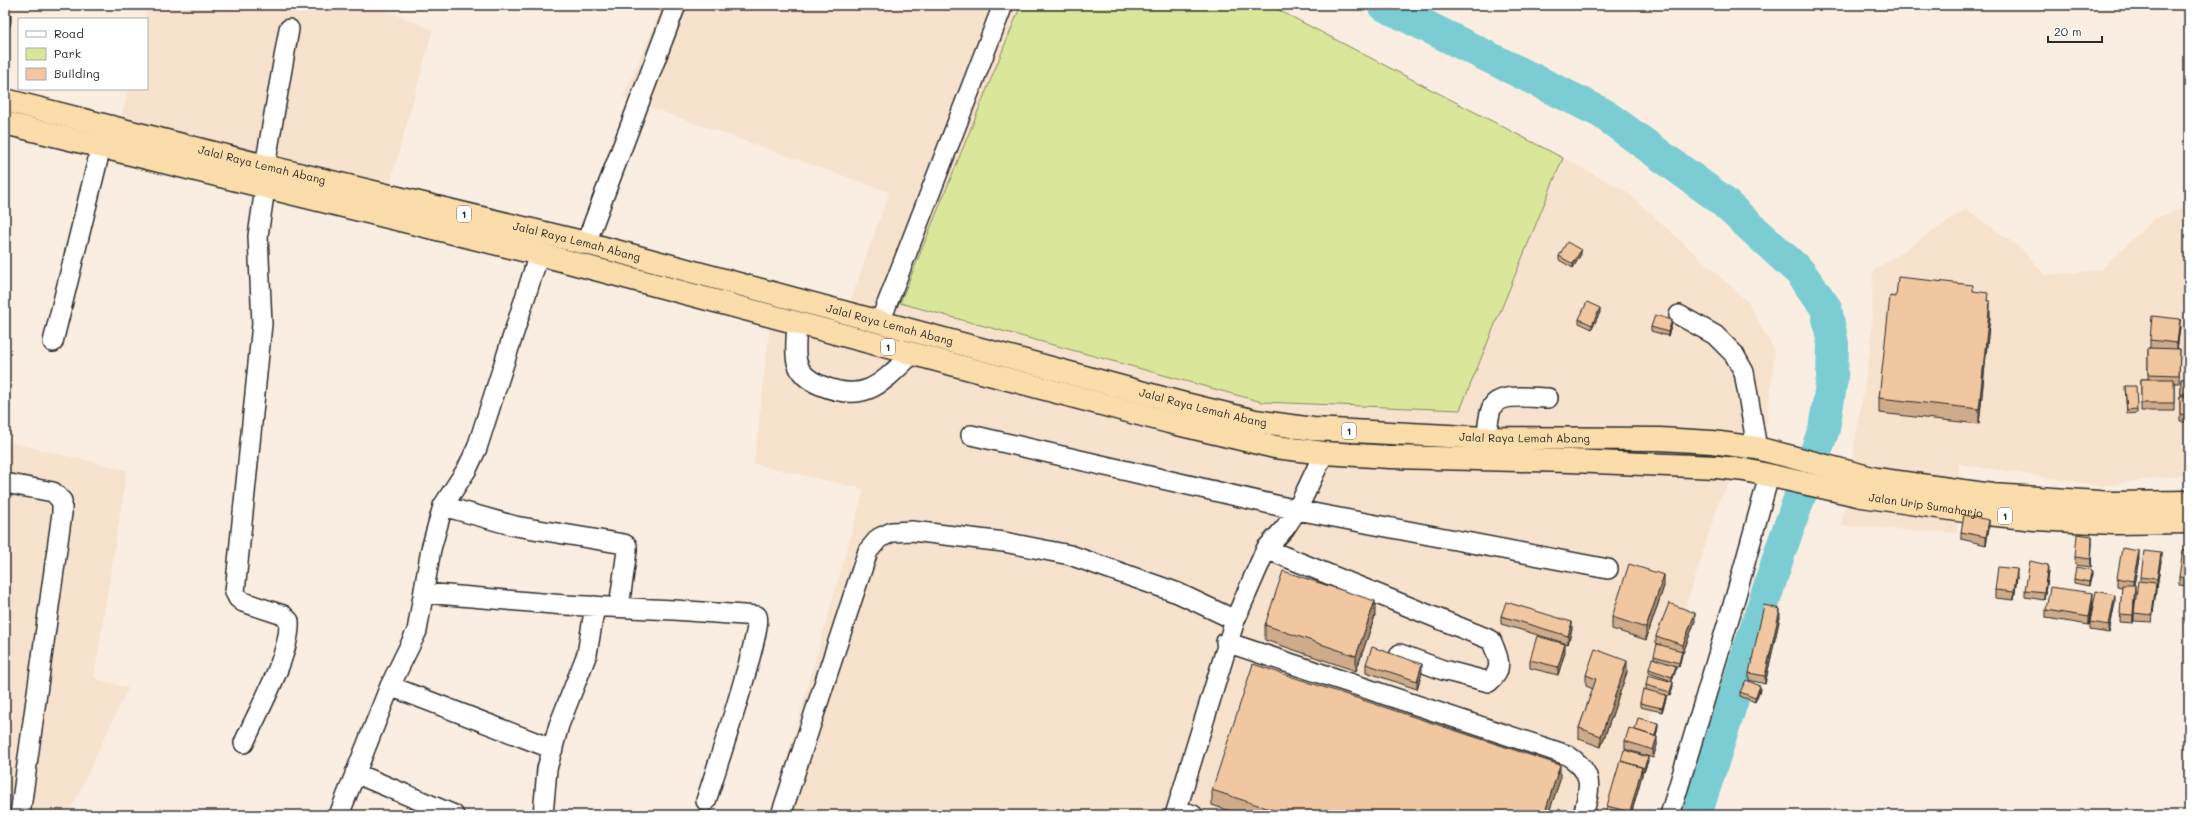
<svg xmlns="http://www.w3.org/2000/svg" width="2194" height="820" viewBox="0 0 2194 820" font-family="Mali,sans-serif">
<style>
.built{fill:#f7e2ce}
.green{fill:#dae699;stroke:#828862}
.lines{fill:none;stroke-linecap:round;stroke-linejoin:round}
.river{stroke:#7ccdd3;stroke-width:32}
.minor-casing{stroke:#2b2b2b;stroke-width:22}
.highway-casing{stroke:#2b2b2b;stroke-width:25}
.minor{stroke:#fff;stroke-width:19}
.highway{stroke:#faddab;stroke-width:22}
.wall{fill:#ceab8a;stroke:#2b2b2b}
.shaded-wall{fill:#a88b70;stroke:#2b2b2b}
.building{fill:#f0c7a0;stroke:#2b2b2b}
.labels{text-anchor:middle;stroke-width:3.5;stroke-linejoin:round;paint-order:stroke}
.shield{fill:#fff;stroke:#6b6b6b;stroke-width:1}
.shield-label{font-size:10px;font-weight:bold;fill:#2b2b2b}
.street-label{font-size:11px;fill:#2b2b2b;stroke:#fff}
</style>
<rect width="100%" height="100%" fill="#faeee2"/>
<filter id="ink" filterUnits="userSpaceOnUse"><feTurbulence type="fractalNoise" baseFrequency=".025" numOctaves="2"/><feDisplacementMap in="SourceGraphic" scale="8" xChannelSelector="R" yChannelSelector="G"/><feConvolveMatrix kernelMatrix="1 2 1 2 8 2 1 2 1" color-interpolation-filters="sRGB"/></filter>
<g filter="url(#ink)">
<path class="built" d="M 148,5 L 374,5 L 433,30 L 379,223 L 110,163 L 128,89 L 147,89 L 147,19 L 145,19 Z
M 663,5 L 1021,5 L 900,303 L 1262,402 L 1460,410 L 1563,158 L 1626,191 L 1748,302 L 1775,352 L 1766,427 L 1720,499 L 1619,815 L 771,815 L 864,489 L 754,464 L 771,316 L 839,334 L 889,192 L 623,98 Z
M 2189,206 L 2189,474 L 2101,486 L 1959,464 L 1957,533 L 1841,526 L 1871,346 L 1873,271 L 1966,209 L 2022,249 L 2045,275 L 2100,270 L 2155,218 Z
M 5,441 L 127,470 L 94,678 L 128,688 L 73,805 L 70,815 L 5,815 Z"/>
<path class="green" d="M 1021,5 L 1269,5 L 1563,158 L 1460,410 L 1262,402 L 900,303 Z"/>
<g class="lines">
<path class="river" d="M 1383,5 L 1602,113 L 1719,198 L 1800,272 L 1826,308 L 1833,344 L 1832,379 L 1824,429 L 1780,552 L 1696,815"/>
<g class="minor-casing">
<path id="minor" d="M 265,166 L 289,29
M 586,243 L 676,5
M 1679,315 L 1715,335 L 1734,354 L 1744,372 L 1757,448
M 797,322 C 797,334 794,350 797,362 C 800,374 810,381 820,385 C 865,404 881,384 912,354
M 880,322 L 1003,5
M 53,342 L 101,147
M 971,435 L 1297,510 L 1608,569
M 1486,438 C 1488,428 1488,416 1492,407 C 1499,392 1534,398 1548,398
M 5,483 L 53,492 L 62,501 L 62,513 L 20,815
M 443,506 L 515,526 L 624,544 L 627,546 L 627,551 L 619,607
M 1266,549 L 1491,640 C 1498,656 1505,669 1489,682 L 1443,670 L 1400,654
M 424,593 L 565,605 L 674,610 L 757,616 C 764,626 713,779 706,801
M 1226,642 L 1567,755 C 1594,772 1591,786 1583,815
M 390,686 L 553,749
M 244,743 C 258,711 291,654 289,621 L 283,615 L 243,602 L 238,598 L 235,592 L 262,324 L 258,236 L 265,188
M 355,773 L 454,815
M 1177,809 L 1193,815
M 339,815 L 390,686 L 417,631 L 431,549 L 443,506 L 467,469 L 477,448 L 539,254
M 543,815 L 547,769 L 559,725 L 587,654 L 595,606
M 781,815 L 868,551 L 879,538 L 892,532 L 912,531 L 1004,542 L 1070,555 L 1178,593 L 1235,620
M 1175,815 L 1235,620 L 1266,549 L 1285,528 L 1297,510 L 1324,453
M 1670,815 L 1736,595 L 1769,476"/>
</g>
<g class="highway-casing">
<g id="highway">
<path id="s1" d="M 5,100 L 265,166 L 586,243 L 1185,404 L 1255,421 L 1313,429 L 1486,438 L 1660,439 L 1712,442 L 1757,448 L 1876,479 L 1992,495 L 2113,503 L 2189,502"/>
<path id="s2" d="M 5,123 L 539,254 L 1169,422 L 1275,447 L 1324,453 L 1390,457 L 1570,461 L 1717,467 L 1745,470 L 1862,496 L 1978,513 L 2035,519 L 2114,523 L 2189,522"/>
</g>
</g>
<use href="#minor" class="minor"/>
<use href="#highway" class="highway"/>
</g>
<path class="wall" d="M 1581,254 L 1573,268 L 1559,260 L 1559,256 Z
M 1973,291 L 1988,301 L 1990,316 L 1979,424 L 1879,413 L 1879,398 L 1896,297 Z
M 1600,312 L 1592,329 L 1579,323 L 1579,319 Z
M 1672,324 L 1668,336 L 1651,331 L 1651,327 Z
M 2189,326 L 2189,363 L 2186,363 L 2186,355 Z
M 2180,327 L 2177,349 L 2180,349 L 2179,383 L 2174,383 L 2174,411 L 2141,411 L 2141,379 L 2148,379 L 2148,348 L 2150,348 L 2150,340 Z
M 2189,365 L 2189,422 L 2180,422 L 2180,396 L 2181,396 L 2181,379 L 2187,379 L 2187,375 Z
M 2125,386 L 2137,409 L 2137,413 L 2127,414 Z
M 1989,528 L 1986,545 L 1961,539 L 1961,532 Z
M 2092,543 L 2091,567 L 2075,565 L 2075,557 Z
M 2189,551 L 2189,586 L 2179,585 L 2179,577 Z
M 2139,559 L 2134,585 L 2135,593 L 2133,623 L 2120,622 L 2122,587 L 2117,586 L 2117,578 Z
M 2161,561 L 2157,587 L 2156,586 L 2152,622 L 2134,621 L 2134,613 L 2141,581 L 2141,577 Z
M 2048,572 L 2044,600 L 2025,597 L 2025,590 Z
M 2092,574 L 2089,586 L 2074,583 L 2074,579 Z
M 2017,577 L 2014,600 L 1995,598 L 1995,590 Z
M 1664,586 L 1646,640 L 1612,629 L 1612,617 Z
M 2093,601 L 2089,625 L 2046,618 L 2046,610 Z
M 2115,602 L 2109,633 L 2090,630 L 2090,622 Z
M 1375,616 L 1356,671 L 1265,640 L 1265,625 Z
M 1501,616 L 1572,629 L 1568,644 L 1501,624 Z
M 1780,617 L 1765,684 L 1749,680 L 1749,673 Z
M 2189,618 L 2189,647 L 2187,647 L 2187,639 Z
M 1695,621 L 1683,653 L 1682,653 L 1679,667 L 1676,666 L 1676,670 L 1672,681 L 1649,673 L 1649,669 L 1654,659 L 1654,656 L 1661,645 L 1656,643 L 1656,636 Z
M 1565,652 L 1558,675 L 1530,668 L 1530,660 Z
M 1366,664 L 1422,672 L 1417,689 L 1366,672 Z
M 1627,672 L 1601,747 L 1579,739 L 1579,728 L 1593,689 L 1586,686 L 1586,675 Z
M 1646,685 L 1673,686 L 1670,696 L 1666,695 L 1666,699 L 1662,712 L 1640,707 L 1640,703 L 1646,689 Z
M 1760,690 L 1755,702 L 1740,696 L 1740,692 Z
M 1658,727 L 1656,736 L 1657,745 L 1653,758 L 1625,749 L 1625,741 L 1635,730 Z
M 1648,761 L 1644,772 L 1642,771 L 1642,775 L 1631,815 L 1612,815 L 1607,814 L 1607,806 Z
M 1560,780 L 1548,815 L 1242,815 L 1212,805 L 1212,790 Z"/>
<path class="shaded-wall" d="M 11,14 L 11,22 L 5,42 L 5,34 Z
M 1581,250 L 1581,254 L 1573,268 L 1573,264 Z
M 1990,301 L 1990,316 L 1979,424 L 1979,409 Z
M 1600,308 L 1600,312 L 1592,329 L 1592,325 Z
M 2180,319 L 2180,327 L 2177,351 L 2177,343 Z
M 1672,320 L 1672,324 L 1668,336 L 1668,332 Z
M 1989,520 L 1989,528 L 1986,545 L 1986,537 Z
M 2092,536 L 2092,543 L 2091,567 L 2091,559 Z
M 2139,551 L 2139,559 L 2133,589 L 2133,581 Z
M 2161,553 L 2161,561 L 2157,587 L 2157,579 Z
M 2048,565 L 2048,572 L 2044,600 L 2044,592 Z
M 2017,569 L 2017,577 L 2014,600 L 2014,592 Z
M 2092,570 L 2092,574 L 2089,586 L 2089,582 Z
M 1664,575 L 1664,586 L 1646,640 L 1646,628 Z
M 2156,583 L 2156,591 L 2152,622 L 2152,615 Z
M 2135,585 L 2135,593 L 2133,623 L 2133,615 Z
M 2093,593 L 2093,601 L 2089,625 L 2089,617 Z
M 2115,595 L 2115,602 L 2109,633 L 2109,625 Z
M 1375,601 L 1375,616 L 1356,671 L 1356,656 Z
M 1780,609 L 1780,617 L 1765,684 L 1765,676 Z
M 1695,613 L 1695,621 L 1683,653 L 1683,645 Z
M 1572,622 L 1572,629 L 1568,644 L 1568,636 Z
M 1565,644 L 1565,652 L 1558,675 L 1558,667 Z
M 1682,651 L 1682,655 L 1679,667 L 1679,663 Z
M 1627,661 L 1627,672 L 1601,747 L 1601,736 Z
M 1422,664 L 1422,672 L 1417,689 L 1417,681 Z
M 1676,666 L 1676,670 L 1672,681 L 1672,677 Z
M 1673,682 L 1673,686 L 1670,696 L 1670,692 Z
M 1760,686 L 1760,690 L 1755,702 L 1755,698 Z
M 1666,695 L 1666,699 L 1662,712 L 1662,708 Z
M 1658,723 L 1658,727 L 1655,740 L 1655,736 Z
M 1657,737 L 1657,745 L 1653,758 L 1653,750 Z
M 1648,757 L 1648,761 L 1644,772 L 1644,768 Z
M 1560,765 L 1560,780 L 1548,815 L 1544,815 Z
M 1642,767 L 1642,775 L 1631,815 L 1630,815 L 1630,812 Z"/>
<path class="building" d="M 5,12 L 11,14 L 5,34 Z
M 1567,242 L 1581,250 L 1573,264 L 1559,256 Z
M 1898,277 L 1973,285 L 1973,291 L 1988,293 L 1987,301 L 1990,301 L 1979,409 L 1879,398 L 1890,296 L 1896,297 Z
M 1587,302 L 1600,308 L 1592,325 L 1579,319 Z
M 1655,315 L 1672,320 L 1668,332 L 1651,327 Z
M 2152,316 L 2180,319 L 2177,343 L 2150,340 Z
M 2187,326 L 2189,326 L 2189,355 L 2186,355 Z
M 2148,348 L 2180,349 L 2179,375 L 2148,374 Z
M 2189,365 L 2189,376 L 2187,375 Z
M 2141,379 L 2174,379 L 2174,403 L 2141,403 Z
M 2181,379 L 2189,379 L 2189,394 L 2181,394 Z
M 2125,386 L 2136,386 L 2137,409 L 2127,410 Z
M 2180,396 L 2189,396 L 2189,415 L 2180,414 Z
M 1964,515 L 1989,520 L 1986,537 L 1961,532 Z
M 2077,534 L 2092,536 L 2091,559 L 2075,557 Z
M 2122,548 L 2139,551 L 2133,581 L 2117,578 Z
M 2183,550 L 2189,551 L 2189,578 L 2179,577 Z
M 2144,551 L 2161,553 L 2157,579 L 2141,577 Z
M 2030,561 L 2048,565 L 2044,592 L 2025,590 Z
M 1629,564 L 1664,575 L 1646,628 L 1612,617 Z
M 1998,567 L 2017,569 L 2014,592 L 1995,590 Z
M 2076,567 L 2092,570 L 2089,582 L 2074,579 Z
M 1283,571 L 1375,601 L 1356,656 L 1265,625 Z
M 2138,581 L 2156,583 L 2152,615 L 2134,613 Z
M 2122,585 L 2135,585 L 2133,615 L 2120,614 Z
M 2050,587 L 2093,593 L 2089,617 L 2046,610 Z
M 2096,591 L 2115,595 L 2109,625 L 2090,622 Z
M 1506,602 L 1572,622 L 1568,636 L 1501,616 Z
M 1669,603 L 1695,613 L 1683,645 L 1656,636 Z
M 1764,605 L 1780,609 L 1765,676 L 1749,673 Z
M 2189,618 L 2189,639 L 2187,639 Z
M 1537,636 L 1565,644 L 1558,667 L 1530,660 Z
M 1657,644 L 1682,651 L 1679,663 L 1654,656 Z
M 1372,647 L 1422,664 L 1417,681 L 1366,664 Z
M 1595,649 L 1627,661 L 1601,736 L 1579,728 L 1596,679 L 1586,675 Z
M 1652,658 L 1676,666 L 1672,677 L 1649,669 Z
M 1253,664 L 1560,765 L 1544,815 L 1288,815 L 1212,790 Z
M 1648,675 L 1673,682 L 1670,692 L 1646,685 Z
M 1746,680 L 1760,686 L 1755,698 L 1740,692 Z
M 1643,689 L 1666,695 L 1662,708 L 1640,703 Z
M 1638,718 L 1658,723 L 1655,736 L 1635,730 Z
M 1629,728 L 1657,737 L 1653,750 L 1625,741 Z
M 1624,750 L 1648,757 L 1644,768 L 1621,761 Z
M 1620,761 L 1642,767 L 1630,812 L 1607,806 Z"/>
</g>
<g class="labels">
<g class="shield">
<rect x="457" y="206" width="14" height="16" rx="3"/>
<rect x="881" y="339" width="14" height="16" rx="3"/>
<rect x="1342" y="423" width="14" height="16" rx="3"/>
<rect x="1998" y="508" width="14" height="16" rx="3"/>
</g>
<g class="shield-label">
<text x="464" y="218">1</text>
<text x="888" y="351">1</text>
<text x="1349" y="435">1</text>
<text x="2005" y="520">1</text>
</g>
<g class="street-label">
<text dy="4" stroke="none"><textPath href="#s1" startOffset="265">Jalal Raya Lemah Abang</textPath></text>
<text dy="4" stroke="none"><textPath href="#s1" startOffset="589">Jalal Raya Lemah Abang</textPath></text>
<text dy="4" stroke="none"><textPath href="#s1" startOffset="913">Jalal Raya Lemah Abang</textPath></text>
<text dy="4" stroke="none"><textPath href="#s1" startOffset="1237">Jalal Raya Lemah Abang</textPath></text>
<text dy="4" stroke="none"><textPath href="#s1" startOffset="1561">Jalal Raya Lemah Abang</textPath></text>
<text dy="4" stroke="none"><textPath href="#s2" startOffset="1966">Jalan Urip Sumaharjo</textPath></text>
</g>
</g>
<rect width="2194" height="820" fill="none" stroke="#fff" stroke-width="20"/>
<rect x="10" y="10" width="2174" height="800" fill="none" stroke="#2b2b2b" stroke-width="1.5" filter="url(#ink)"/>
<rect x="18" y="18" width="130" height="72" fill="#ffffff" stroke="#aaaaaa"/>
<rect x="26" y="31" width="20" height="6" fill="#ffffff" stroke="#aaaaaa"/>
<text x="54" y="38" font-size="12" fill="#2b2b2b">Road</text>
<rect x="26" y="48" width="20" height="12" fill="#dae699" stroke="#aaaaaa"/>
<text x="54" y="58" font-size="12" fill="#2b2b2b">Park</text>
<rect x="26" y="68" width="20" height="12" fill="#f0c7a0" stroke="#aaaaaa"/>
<text x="54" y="78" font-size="12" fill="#2b2b2b">Building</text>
<path d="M2048 36v6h54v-6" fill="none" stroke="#2b2b2b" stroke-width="2"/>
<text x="2054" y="36" font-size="12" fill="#2b2b2b" stroke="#ffffff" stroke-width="3" paint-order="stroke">20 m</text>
</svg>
